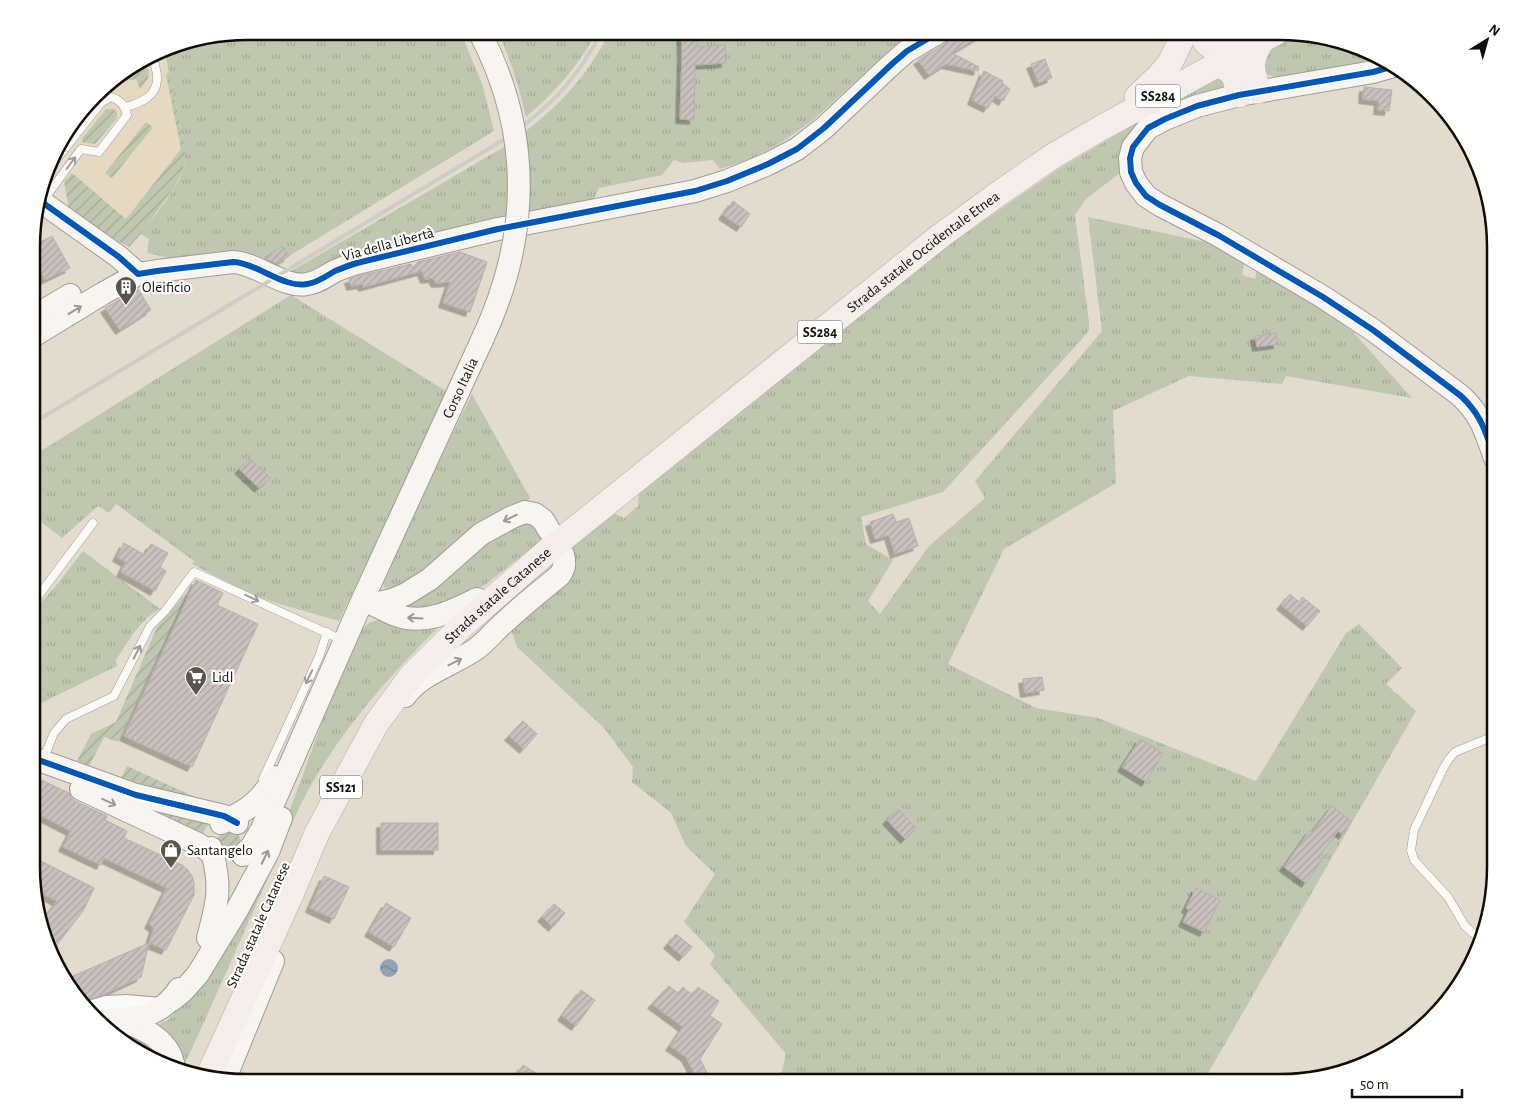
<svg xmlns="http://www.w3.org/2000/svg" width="1527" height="1114" viewBox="0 0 1527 1114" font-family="'Alegreya Sans',sans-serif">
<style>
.built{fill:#e5d9c2}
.grass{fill:url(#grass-tufts)}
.garden{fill:url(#garden-furrows)}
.water{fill:url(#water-waves)}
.building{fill:url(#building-hatch);stroke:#b6aeab;filter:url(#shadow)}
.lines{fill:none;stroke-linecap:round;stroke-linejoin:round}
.lane-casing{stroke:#a09b90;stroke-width:9}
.street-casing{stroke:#a09b90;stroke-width:18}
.secondary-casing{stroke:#a09b90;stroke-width:24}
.primary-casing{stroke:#b9aba5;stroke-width:26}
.lane{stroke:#fbfaf8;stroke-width:8}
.street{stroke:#fbfaf8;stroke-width:16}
.secondary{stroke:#f7f4f2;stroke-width:22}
.primary{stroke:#f5edeb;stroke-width:25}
.rail{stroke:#ceccc7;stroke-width:4}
.secondary-bridge-casing{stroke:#a09b90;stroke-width:24;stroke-linecap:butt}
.secondary-bridge{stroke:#f7f4f2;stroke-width:22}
.cycleway-casing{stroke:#fff;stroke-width:9}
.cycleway{stroke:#0057b8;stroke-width:6}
.oneway{stroke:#9d9b97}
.oneway2{stroke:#9b9893}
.labels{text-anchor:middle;stroke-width:4.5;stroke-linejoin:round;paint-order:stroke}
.shield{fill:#fff;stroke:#585650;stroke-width:1}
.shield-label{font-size:14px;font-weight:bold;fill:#110d05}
.street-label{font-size:15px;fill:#110d05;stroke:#fff}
.poi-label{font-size:15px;fill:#110d05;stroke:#fff;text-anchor:start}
.rim{fill:none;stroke:#110d05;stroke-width:2.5}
</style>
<defs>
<pattern id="grass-tufts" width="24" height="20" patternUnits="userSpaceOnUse" patternTransform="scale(1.25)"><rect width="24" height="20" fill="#bfc7b0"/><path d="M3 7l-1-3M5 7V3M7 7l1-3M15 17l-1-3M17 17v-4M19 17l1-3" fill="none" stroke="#a3aa96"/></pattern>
<pattern id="garden-furrows" width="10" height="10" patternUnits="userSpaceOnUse" patternTransform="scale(1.25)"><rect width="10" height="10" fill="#bfc7b0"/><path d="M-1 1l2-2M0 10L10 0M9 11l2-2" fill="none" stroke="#a3aa96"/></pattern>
<pattern id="water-waves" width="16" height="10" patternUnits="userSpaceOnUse" patternTransform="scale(1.25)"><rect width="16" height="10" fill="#92a3b9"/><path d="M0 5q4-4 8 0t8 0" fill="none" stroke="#768394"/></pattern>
<pattern id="building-hatch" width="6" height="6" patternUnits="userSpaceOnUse" patternTransform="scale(1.25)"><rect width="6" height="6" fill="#cbc0c0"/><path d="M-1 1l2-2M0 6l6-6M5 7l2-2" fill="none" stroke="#ada4a4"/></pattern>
<filter id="shadow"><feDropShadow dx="-4.5" dy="4.5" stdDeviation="0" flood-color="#0004"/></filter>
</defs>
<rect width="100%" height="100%" fill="#e3dcce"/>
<path class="built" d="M 164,48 L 185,147 L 141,234 L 129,247 L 64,182 L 80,163 L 59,144 L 58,145 L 104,85 Z"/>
<path class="grass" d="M 247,31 L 460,31 L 483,86 L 494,131 L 289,256 L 283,247 L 259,261 L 174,259 L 147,253 L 149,239 L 141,234 C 152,219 178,187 183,171 C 185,163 185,154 185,147 L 164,48 Z
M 497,31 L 597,31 C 579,66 555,92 526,117 C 519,87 511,59 497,31 Z
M 610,31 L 918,32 L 893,47 L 812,121 L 782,142 L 751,159 L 720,169 L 713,160 L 683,163 L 674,160 L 662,175 L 599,188 L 593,201 L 308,274 L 288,273 L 504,147 C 551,114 584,83 610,31 Z
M 1208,32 L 1253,32 L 1236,40 L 1226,42 Z
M 1299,33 L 1362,48 L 1375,55 L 1360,64 L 1277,77 L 1268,75 L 1263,68 C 1266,45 1281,42 1299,33 Z
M 1217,79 L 1222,80 L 1224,84 L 1223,89 L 1121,151 L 1119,161 L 1120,173 L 1086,199 L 1075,215 L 1089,322 L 1089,330 L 1082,339 L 943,492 L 861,517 L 866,544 L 893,560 L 868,601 L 880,614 L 929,546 L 985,498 L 975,481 L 1102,331 L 1088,217 L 1220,245 L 1245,260 L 1242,275 L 1255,279 L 1257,269 L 1333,317 L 1353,332 L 1412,398 L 1286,376 L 1282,384 L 1189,376 L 1113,411 L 1116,483 L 1004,549 L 948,664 L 1036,708 L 1098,718 L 1256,781 L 1346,633 L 1359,624 L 1402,668 L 1386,684 L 1416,711 L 1210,1070 L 1204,1083 L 779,1083 L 786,1054 L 710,964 L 715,955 L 684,922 L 715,874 L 686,846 L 671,813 L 632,782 L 633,767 L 604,728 L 517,647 L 510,626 L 568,550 L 614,513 L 624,518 L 638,506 L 639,491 L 946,247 L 1060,168 L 1210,80 Z
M 291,295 L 449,393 L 339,621 L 276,603 L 240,589 L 192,564 L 194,561 L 116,504 L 109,513 L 98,506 L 62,538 L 33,516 L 33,456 Z
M 472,394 L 530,498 L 526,504 L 417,583 L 388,591 L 384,587 L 382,581 L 398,545 Z
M 531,517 L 548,535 L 485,585 L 447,607 L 431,613 L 398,604 L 479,542 Z
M 83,551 L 160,609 C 140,619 128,642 116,660 L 117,666 L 33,707 L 33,611 L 55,587 Z
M 385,619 L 445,621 C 396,668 350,720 315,778 C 296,810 283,845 268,878 C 239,943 211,1008 181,1072 L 156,1026 L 168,1020 L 196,988 L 271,861 L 351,644 C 362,628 365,621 385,619 Z
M 118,1031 L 146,1038 L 167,1066 L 115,1038 L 110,1032 Z"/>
<path class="garden" d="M 140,63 L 149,70 L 148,79 L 140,89 L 136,79 L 110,84 L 115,79 Z
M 169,72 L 185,147 L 185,156 L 183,171 L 175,186 L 141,234 L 129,247 L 105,234 L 69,209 L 64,182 L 72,173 L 126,219 L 181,149 L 166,75 Z
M 106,109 L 114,109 L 117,113 L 117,118 L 95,144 L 82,142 L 83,137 Z
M 146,122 L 153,127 L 112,178 L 105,173 Z
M 185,594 L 187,596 L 118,742 L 104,737 L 89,766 L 77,761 L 91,734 L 116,722 L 157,627 Z
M 127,766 L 219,808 L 120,780 Z
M 157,805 L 212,818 L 203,833 L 201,838 L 153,814 Z
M218 841a11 11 0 1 1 22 0a11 11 0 1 1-22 0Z"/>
<path class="water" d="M380 968a9 9 0 1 1 18 0a9 9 0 1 1-18 0Z"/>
<path class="building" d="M 681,31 L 695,31 L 698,47 L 725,45 L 726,63 L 695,65 L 694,120 L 680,119 L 682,53 Z
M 955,32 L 987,32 L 952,53 L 979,67 L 978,71 L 946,64 L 929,75 L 918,60 L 946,43 L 950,39 L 952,33 Z
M 1045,59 L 1052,78 L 1039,83 L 1031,64 Z
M 984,71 L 1003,81 L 1002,83 L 1010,89 L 1003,101 L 995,96 L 988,108 L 972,100 Z
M 1364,87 L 1392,90 L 1389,111 L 1378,110 L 1379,101 L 1363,99 Z
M 733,201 L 750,214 L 741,227 L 723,215 Z
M 52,236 L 70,268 L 45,280 L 33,257 L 33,246 Z
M 283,246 L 289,256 L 277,264 L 264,258 Z
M 460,252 L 487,262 L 470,312 L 443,303 L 450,282 L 436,283 L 433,278 L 425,279 L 422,271 L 363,287 L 362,284 L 351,286 L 349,279 L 358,276 L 411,264 L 412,268 L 418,262 Z
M 138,289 L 151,310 L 120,330 L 105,308 Z
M 1276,333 L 1278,344 L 1257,347 L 1255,336 Z
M 250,459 L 270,478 L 259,488 L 239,469 Z
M 893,514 L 896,522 L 909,518 L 918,546 L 895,554 L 889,535 L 875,539 L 870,522 Z
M 124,543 L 145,555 L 151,544 L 168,553 L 160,567 L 166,571 L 155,591 L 121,572 L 126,562 L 117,557 Z
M 196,580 L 223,593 L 217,605 L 258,624 L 192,767 L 124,736 Z
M 1290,594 L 1299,602 L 1302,597 L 1320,611 L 1307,626 L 1281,605 Z
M 1042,677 L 1044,690 L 1025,693 L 1023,679 Z
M 523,721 L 537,734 L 524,749 L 509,736 Z
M 1140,739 L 1163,753 L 1146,782 L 1122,767 Z
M 33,776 L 69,793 L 71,797 L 75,801 L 107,816 L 105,820 L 127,831 L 124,838 L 182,865 L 188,870 L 192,876 L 194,883 L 194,895 L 166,950 L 149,943 L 154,928 L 149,924 L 167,888 L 104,858 L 101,865 L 63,847 L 71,831 L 42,816 L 33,834 Z
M 1332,806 L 1351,821 L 1343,835 L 1338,831 L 1319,857 L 1322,860 L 1306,883 L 1284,867 L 1310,830 L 1312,832 Z
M 898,809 L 916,828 L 905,839 L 887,820 Z
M 381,823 L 438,823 L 438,850 L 381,850 Z
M 41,861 L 94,888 L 83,911 L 52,951 L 42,922 L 57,901 L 33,889 L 33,862 Z
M 324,876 L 349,887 L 334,919 L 310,908 Z
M 1196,888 L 1220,900 L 1204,932 L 1183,922 L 1189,910 L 1186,908 Z
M 386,903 L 411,918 L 394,947 L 369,932 Z
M 554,904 L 565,913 L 553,927 L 542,917 Z
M 676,934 L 692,947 L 683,957 L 668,944 Z
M 149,943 L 141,977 L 105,994 L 84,1002 L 64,980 Z
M 669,986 L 678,993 L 683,987 L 692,995 L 698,987 L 719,1001 L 710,1016 L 722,1024 L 700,1059 L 707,1073 L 697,1078 L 686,1057 L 670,1046 L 683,1027 L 652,1004 Z
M 581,990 L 595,1000 L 576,1026 L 562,1016 Z
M 523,1065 L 550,1082 L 512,1082 Z"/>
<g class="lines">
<g class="lane-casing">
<path id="lane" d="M 126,107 C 140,103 156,97 157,80 C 158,72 154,63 152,55
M 43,201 L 81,149 L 99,152 L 127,115 C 125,106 120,99 110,97 L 101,103 L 48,170
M 33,603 L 93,523
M 43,760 L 54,733 L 66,719 L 114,696 L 150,626 L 165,611 L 194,572 L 342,640
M 263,779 L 319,657 L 327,632
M 1482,941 L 1465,926 L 1448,897 L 1414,860 L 1411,850 L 1414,830 L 1443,769 L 1449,759 L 1455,752 L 1489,738 L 1495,731"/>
</g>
<g class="street-casing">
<path id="street" d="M 90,1009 L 106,1004 L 126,1003 L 162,1006"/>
</g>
<g class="secondary-casing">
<g id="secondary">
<path d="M 1394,66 L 1373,72 L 1239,95 L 1197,106 L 1165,119 L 1148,128 L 1133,147 L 1130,158 L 1131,172 L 1136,183 L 1146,196 L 1160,205 L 1218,235 L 1323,297 L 1373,330 L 1461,396 C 1482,416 1485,431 1495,458"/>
<path d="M 39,200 L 119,257 L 138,274 L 157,271 L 233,262 C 257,263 285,289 307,284 C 317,283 326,276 335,271 C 342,268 350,265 357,263 L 498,229 L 695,191 L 727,181 L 768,164 L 797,149 L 824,128 L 893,63 L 907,51 L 939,32"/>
<path d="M 33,317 L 70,295"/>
<path d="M 33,336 L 102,294 L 138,274"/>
<path d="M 368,602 C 378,606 387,612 396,615 C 424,626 452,611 477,599"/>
<path d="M 373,604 L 392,600 L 406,594 L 430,579 L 481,534 L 512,517 L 525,512 L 535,514 L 543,520 L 549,530"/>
<path d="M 405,696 C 422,673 453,665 476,649 C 487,641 496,629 507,620 C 524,604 542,590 560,575 C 565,567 565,564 563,555"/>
<path d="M 33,758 L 136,795 L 224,816 L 237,823"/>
<path d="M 81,789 L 198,844 L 215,855"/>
<path d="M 221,823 C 248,810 259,803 275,777"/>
<path id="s1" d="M 243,855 L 252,846 L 262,829 L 363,599 L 482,340"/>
<path d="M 208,938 C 218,900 222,887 211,848"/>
<path d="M 172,1000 L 183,991 L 198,974 L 237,910 L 268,852 L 281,818"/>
<path d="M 119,1020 C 144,1028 171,1040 174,1069"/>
<path d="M 102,1023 C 113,1018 126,1019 138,1017 C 156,1014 169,1004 179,989"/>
<path d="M 224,1081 L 273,961"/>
</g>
</g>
<g class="primary-casing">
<g id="primary">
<path d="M 1201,32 C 1205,49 1221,52 1236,54"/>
<path d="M 1216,64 C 1235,71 1235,76 1239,95"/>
<path d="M 1258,91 C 1251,67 1249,60 1263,39"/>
<path d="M 1137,97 L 1159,76 L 1170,63 L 1185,32"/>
<path id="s2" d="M 208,1077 L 293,890 L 317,833 L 376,724 L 412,675 L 463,625 L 550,549 L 743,394 L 939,237 L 998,194 L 1053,156 L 1101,128 L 1277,32"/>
</g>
</g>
<use href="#lane" class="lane"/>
<use href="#street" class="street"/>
<use href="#secondary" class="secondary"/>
<use href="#primary" class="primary"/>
<path class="rail" d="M 33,423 L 505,139 C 551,106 576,81 602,31"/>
<g class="secondary-bridge-casing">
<path id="secondary-bridge" d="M 479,31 C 533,133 530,238 482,340"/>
</g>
<use href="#secondary-bridge" class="secondary-bridge"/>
<g class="cycleway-casing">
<path id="cycleway" d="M 1394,66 L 1373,72 L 1239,95 L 1197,106 L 1165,119 L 1148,128 L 1133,147 L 1130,158 L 1131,172 L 1136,183 L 1146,196 L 1160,205 L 1218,235 L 1323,297 L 1373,330 L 1461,396 C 1482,416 1485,431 1495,458
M 39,200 L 119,257 L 138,274 L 157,271 L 233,262 C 257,263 285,289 307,284 C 317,283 326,276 335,271 C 342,268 350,265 357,263 L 498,229 L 695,191 L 727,181 L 768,164 L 797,149 L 824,128 L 893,63 L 907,51 L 939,32
M 33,758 L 136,795 L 224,816 L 237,823"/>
</g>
<use href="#cycleway" class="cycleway"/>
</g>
<defs><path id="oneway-shaft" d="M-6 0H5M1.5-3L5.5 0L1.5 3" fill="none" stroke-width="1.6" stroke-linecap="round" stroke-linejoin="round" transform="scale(1.25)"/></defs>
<g class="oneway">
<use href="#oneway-shaft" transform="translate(71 163) rotate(-53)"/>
<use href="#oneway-shaft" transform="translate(252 598) rotate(25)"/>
<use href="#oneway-shaft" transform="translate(137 652) rotate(-63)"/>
<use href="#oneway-shaft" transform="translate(309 677) rotate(115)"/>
</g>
<g class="oneway2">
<use href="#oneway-shaft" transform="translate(75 310) rotate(-31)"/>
<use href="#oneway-shaft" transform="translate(510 518) rotate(153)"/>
<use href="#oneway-shaft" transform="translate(415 618) rotate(-177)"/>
<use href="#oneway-shaft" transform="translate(455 662) rotate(-27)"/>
<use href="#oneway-shaft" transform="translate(109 802) rotate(25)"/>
<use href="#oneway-shaft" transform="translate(265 857) rotate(-64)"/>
</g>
<defs>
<g id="building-pin" transform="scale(1.125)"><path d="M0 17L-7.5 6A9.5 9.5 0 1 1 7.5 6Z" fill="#5a554b" stroke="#fff"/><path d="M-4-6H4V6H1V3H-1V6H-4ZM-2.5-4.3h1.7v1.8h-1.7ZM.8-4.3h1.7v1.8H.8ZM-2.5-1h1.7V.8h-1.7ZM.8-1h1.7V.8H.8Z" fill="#fff"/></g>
<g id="supermarket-pin" transform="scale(1.125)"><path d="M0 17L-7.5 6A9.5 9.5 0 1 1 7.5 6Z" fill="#5a554b" stroke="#fff"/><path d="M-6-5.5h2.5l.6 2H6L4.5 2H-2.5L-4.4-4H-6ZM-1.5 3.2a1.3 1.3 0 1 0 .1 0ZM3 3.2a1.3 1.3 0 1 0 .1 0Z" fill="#fff"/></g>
<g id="shop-pin" transform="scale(1.125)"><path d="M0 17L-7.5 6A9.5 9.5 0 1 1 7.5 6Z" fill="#5a554b" stroke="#fff"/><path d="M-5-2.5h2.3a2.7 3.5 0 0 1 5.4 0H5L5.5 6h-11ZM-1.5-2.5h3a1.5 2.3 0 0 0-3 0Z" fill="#fff"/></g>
</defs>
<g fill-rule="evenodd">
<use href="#building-pin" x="126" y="287"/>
<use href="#supermarket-pin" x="196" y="677"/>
<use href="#shop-pin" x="171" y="850"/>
</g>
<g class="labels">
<g class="shield">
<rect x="1135.5" y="84.5" width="45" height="23" rx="4"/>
<rect x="797.5" y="320.5" width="45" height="23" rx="4"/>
<rect x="320" y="775.5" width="42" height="23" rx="4"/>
</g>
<g class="shield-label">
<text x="1158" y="101">SS284</text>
<text x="820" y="337">SS284</text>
<text x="341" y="792">SS121</text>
</g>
<g class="street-label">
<text transform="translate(388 244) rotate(-15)" y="5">Via della Libertà</text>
<text dy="5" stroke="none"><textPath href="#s2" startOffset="1116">Strada statale Occidentale Etnea</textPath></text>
<text dy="5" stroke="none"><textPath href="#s1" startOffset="516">Corso Italia</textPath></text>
<text dy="5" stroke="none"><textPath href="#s2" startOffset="569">Strada statale Catanese</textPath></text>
<text transform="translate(258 925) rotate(-66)" y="5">Strada statale Catanese</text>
</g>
<g class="poi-label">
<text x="142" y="292">Oleificio</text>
<text x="212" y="682">Lidl</text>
<text x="187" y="855">Santangelo</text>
</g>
</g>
<path d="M0 0H1527V1114H0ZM247 40H1280A207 207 0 0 1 1487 247V867A207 207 0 0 1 1280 1074H247A207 207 0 0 1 40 867V247A207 207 0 0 1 247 40Z" fill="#fff" fill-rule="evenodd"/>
<path class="rim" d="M247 40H1280A207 207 0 0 1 1487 247V867A207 207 0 0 1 1280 1074H247A207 207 0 0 1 40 867V247A207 207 0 0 1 247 40Z"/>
<g transform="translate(1487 40) rotate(37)" stroke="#ffffff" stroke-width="4" paint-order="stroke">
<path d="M0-4L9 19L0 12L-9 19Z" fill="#110d05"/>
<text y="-8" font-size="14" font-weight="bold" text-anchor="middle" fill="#110d05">N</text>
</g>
<path d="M1352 1089v8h110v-8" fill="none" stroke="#110d05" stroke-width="2.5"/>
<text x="1360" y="1089" font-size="15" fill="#110d05" stroke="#ffffff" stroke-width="4" paint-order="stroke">50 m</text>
</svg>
